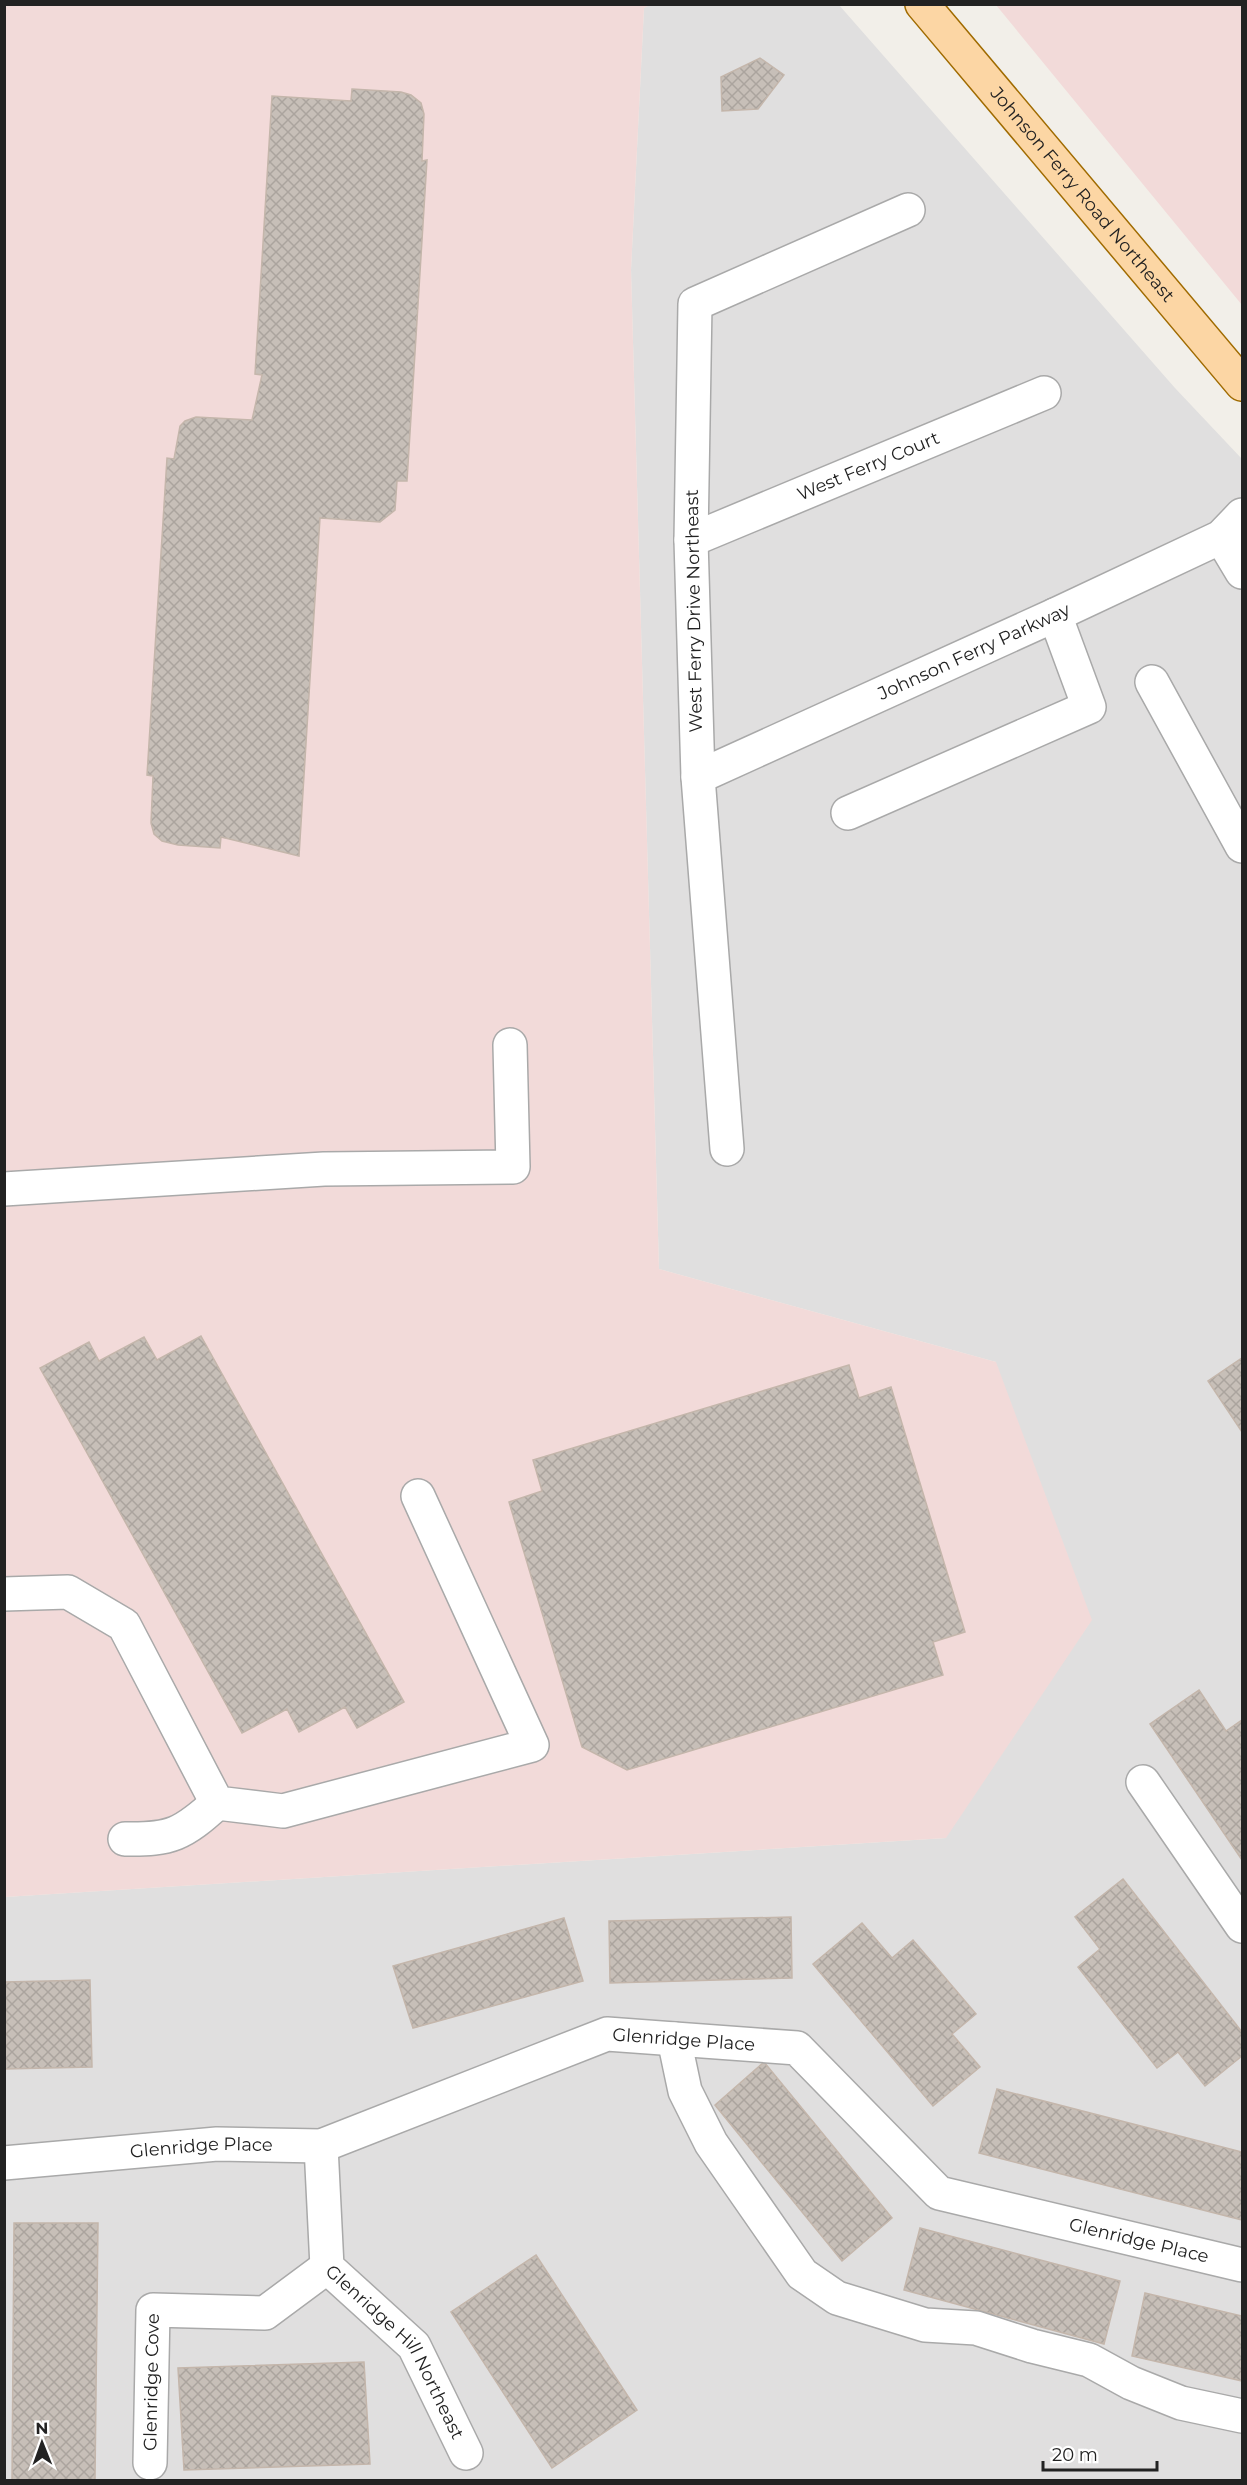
<svg xmlns="http://www.w3.org/2000/svg" width="1247" height="2485" viewBox="0 0 1247 2485" font-family="Montserrat,sans-serif">
<style>
.residential{fill:#e0dfdf}
.commercial{fill:#f2dad9}
.building{fill:url(#building-cross-hatch);stroke:#c4b6ab;stroke-width:1.5}
.lines{fill:none;stroke-linecap:round;stroke-linejoin:round}
.minor-casing{stroke:#a9a9a9;stroke-width:36}
.major-casing{stroke:#a06b00;stroke-width:36}
.minor{stroke:#fff;stroke-width:33}
.major{stroke:#fcd6a4;stroke-width:33}
.labels{text-anchor:middle;stroke-width:6;stroke-linejoin:round;paint-order:stroke}
.street-label{font-size:18px;fill:#222;stroke:#fff}
</style>
<defs>
<pattern id="building-cross-hatch" width="8" height="8" patternUnits="userSpaceOnUse" patternTransform="scale(1.5)"><rect width="8" height="8" fill="#c7bfb8"/><path d="M0 0l8 8M0 8l8-8" fill="none" stroke="#aba49e"/></pattern>
</defs>
<rect width="100%" height="100%" fill="#f2efe9"/>
<path class="residential" d="M 650,4 L 839,5 L 1175,388 L 1242,459 L 1242,2480 L 5,2480 L 5,1897 L 946,1838 L 996,1362 L 659,1269 L 631,270 L 644,8 Z"/>
<path class="commercial" d="M 5,5 L 650,5 L 644,8 L 631,270 L 659,1269 L 996,1362 L 1092,1620 L 946,1838 L 5,1897 Z
M 996,5 L 1242,5 L 1242,305 Z"/>
<path class="building" d="M 760,58 L 784,75 L 758,109 L 722,111 L 721,77 Z
M 352,89 L 401,92 L 411,95 L 421,103 L 424,114 L 422,161 L 427,160 L 407,481 L 397,481 L 395,510 L 380,522 L 320,518 L 299,856 L 221,837 L 220,848 L 178,845 L 162,841 L 154,834 L 151,823 L 153,776 L 147,775 L 167,458 L 174,459 L 180,426 L 185,421 L 196,417 L 252,420 L 262,375 L 255,374 L 272,96 L 351,101 Z
M 201,1336 L 404,1702 L 357,1728 L 345,1707 L 299,1732 L 287,1709 L 242,1733 L 40,1368 L 89,1342 L 99,1361 L 144,1337 L 157,1360 Z
M 1242,1358 L 1242,1432 L 1208,1381 Z
M 849,1365 L 859,1398 L 891,1387 L 965,1632 L 933,1642 L 943,1675 L 627,1770 L 582,1747 L 509,1502 L 542,1491 L 533,1460 Z
M 1199,1690 L 1226,1731 L 1242,1720 L 1242,1860 L 1150,1724 Z
M 1123,1879 L 1242,2032 L 1242,2056 L 1205,2086 L 1178,2052 L 1157,2068 L 1078,1967 L 1100,1949 L 1075,1917 Z
M 791,1917 L 792,1978 L 610,1983 L 609,1921 Z
M 564,1918 L 583,1981 L 413,2028 L 393,1966 Z
M 862,1923 L 892,1958 L 913,1940 L 976,2014 L 952,2034 L 980,2067 L 933,2106 L 813,1964 Z
M 90,1980 L 92,2067 L 5,2069 L 4,1982 Z
M 764,2062 L 892,2218 L 842,2261 L 715,2105 Z
M 997,2089 L 1242,2152 L 1242,2220 L 979,2153 Z
M 14,2223 L 98,2223 L 95,2480 L 12,2480 Z
M 920,2228 L 1120,2281 L 1104,2344 L 904,2290 Z
M 536,2255 L 637,2410 L 552,2468 L 451,2312 Z
M 1145,2293 L 1242,2316 L 1242,2381 L 1132,2356 Z
M 364,2362 L 370,2464 L 184,2470 L 178,2368 Z"/>
<g class="lines">
<g class="minor-casing">
<g id="minor">
<path d="M 1221,537 L 1242,572"/>
<path id="s1" d="M 691,540 L 1044,393"/>
<path d="M 1152,682 L 1242,846"/>
<path id="s2" d="M 698,777 L 1055,615 L 1221,537 L 1242,515"/>
<path d="M 848,813 L 1089,707 L 1055,615"/>
<path d="M 727,1149 L 698,777 L 691,540 L 695,304 L 908,210"/>
<path d="M 4,1189 L 324,1169 L 513,1167 L 510,1045"/>
<path d="M 4,1594 L 68,1592 L 124,1625 L 217,1803 L 283,1811 L 532,1745 L 418,1496"/>
<path d="M 1143,1782 L 1242,1926"/>
<path d="M 125,1839 C 171,1840 183,1834 217,1803"/>
<path d="M 674,2039 L 685,2091 L 711,2143 L 802,2274 L 837,2298 L 925,2325 L 976,2328 L 1032,2346 L 1089,2360 L 1131,2383 L 1181,2403 L 1242,2416"/>
<path id="s3" d="M 321,2146 L 327,2267 L 414,2346 L 466,2453"/>
<path id="s4" d="M 4,2163 L 217,2144 L 321,2146 L 607,2034 L 797,2048 L 939,2193 L 1242,2265"/>
<path id="s5" d="M 150,2463 L 153,2310 L 265,2313 L 327,2267"/>
</g>
</g>
<g class="major-casing">
<g id="major">
<path id="s6" d="M 922,4 L 1242,384"/>
</g>
</g>
<use href="#minor" class="minor"/>
<use href="#major" class="major"/>
</g>
<g class="labels">
<g class="street-label">
<text dy="6" stroke="none"><textPath href="#s6" startOffset="249">Johnson Ferry Road Northeast</textPath></text>
<text dy="6" stroke="none"><textPath href="#s1" startOffset="192">West Ferry Court</textPath></text>
<text transform="translate(694 611) rotate(-91)" y="6">West Ferry Drive Northeast</text>
<text dy="6" stroke="none"><textPath href="#s2" startOffset="303">Johnson Ferry Parkway</textPath></text>
<text dy="6" stroke="none"><textPath href="#s4" startOffset="702">Glenridge Place</textPath></text>
<text dy="6" stroke="none"><textPath href="#s4" startOffset="198">Glenridge Place</textPath></text>
<text dy="6" stroke="none"><textPath href="#s4" startOffset="1224">Glenridge Place</textPath></text>
<text dy="6" stroke="none"><textPath href="#s3" startOffset="232">Glenridge Hill Northeast</textPath></text>
<text dy="6" stroke="none"><textPath href="#s5" startOffset="81">Glenridge Cove</textPath></text>
</g>
</g>
<rect width="1247" height="2485" fill="none" stroke="#222222" stroke-width="12"/>
<g transform="translate(42 2443) rotate(359)" stroke="#ffffff" stroke-width="4.5" paint-order="stroke">
<path d="M0-4.5L10 22L0 15L-10 22Z" fill="#222222"/>
<text y="-9" font-size="16" font-weight="bold" text-anchor="middle" fill="#222222">N</text>
</g>
<path d="M1043 2461v9h114v-9" fill="none" stroke="#222222" stroke-width="3"/>
<text x="1052" y="2461" font-size="18" fill="#222222" stroke="#ffffff" stroke-width="4.5" paint-order="stroke">20 m</text>
</svg>
